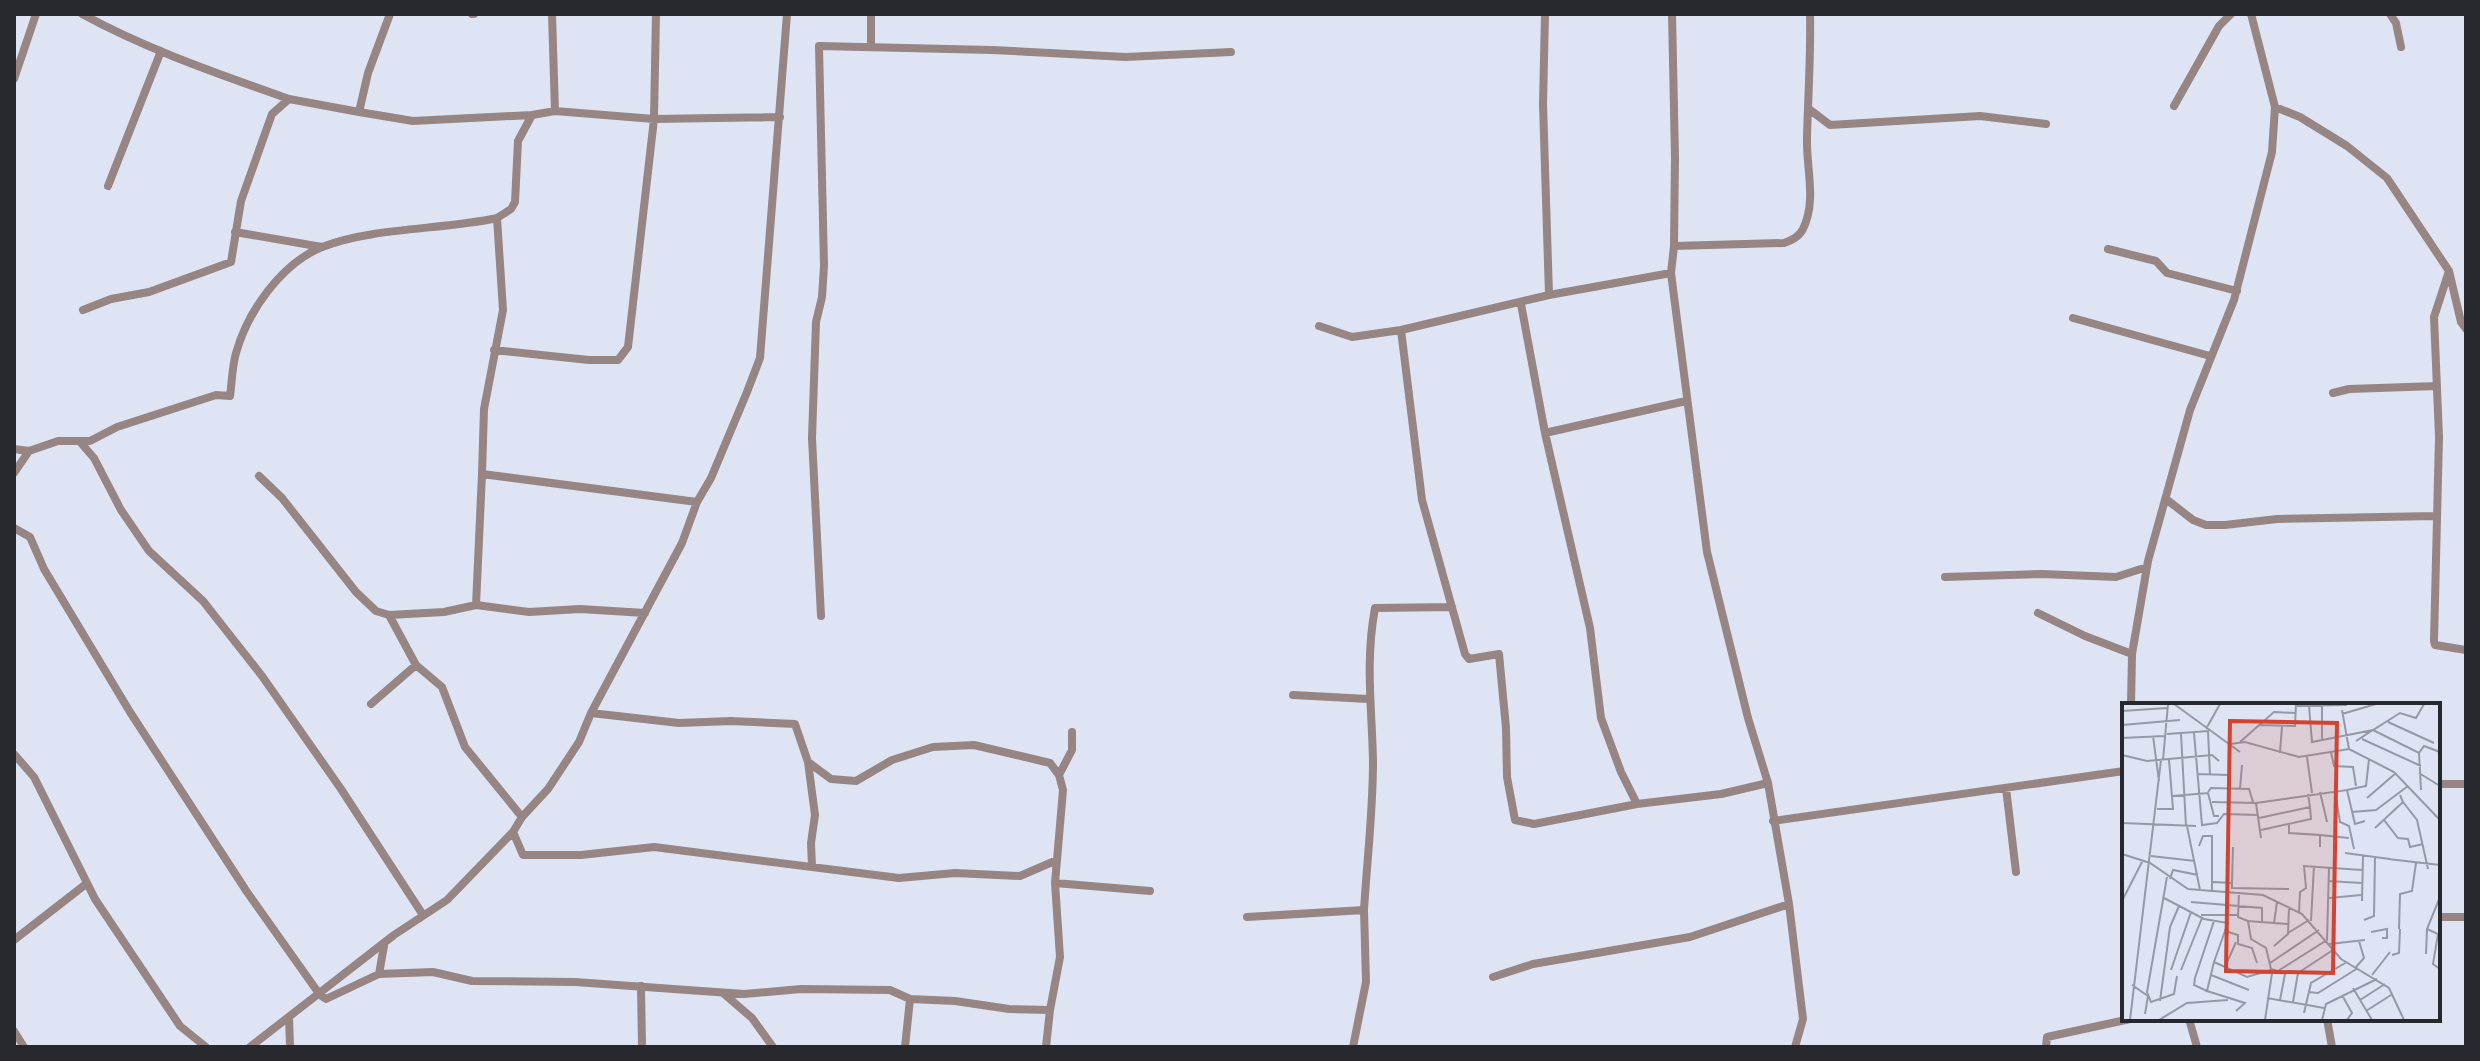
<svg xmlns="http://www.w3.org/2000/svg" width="2480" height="1061" viewBox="0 0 2480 1061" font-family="'Alegreya Sans',sans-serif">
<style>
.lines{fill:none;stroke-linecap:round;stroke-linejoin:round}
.street{stroke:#968582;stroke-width:8}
.inset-road{fill:none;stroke:#9499a5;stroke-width:2}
.view{fill:#d04431;fill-opacity:0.15;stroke:#d04431;stroke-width:4}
.inset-edge{fill:none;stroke:#26282e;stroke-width:4}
</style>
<rect width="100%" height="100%" fill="#dee4f4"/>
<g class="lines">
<path class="street" d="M 82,14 C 148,50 219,74 289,99
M 472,14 L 474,14
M 552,14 L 555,111
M 1545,14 L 1543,104 L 1549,295
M 2390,14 L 2396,23 L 2401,47
M 871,46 L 871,14
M 14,79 L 36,14
M 2174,106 L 2219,26 L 2231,14
M 2275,107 L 2300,117 L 2347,146 L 2387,178 L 2449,271 L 2461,322 L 2466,329
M 1809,109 L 1830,125 L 1980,116 L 2046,124
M 359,112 L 413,121 L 532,115
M 108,186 L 161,51
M 497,218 L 511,209 L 515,202 L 518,141 L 532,115 L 555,111 L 654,119 L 780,117
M 235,232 L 322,247
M 1674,246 L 1784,243 C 1792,240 1799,237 1803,229 C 1817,201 1806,168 1807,138 C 1808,96 1811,55 1810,14
M 2108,249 L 2156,261 L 2167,273 L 2237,291
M 2449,271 L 2434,317 L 2439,437 L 2434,641 L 2435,645 L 2466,650
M 1671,273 L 1707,552 L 1748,718 L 1768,783 L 1789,904 L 1803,1019 L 1795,1047
M 1521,304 L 1545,433 L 1590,628 L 1601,718 L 1621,772 L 1637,804 L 1721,794 L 1768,783
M 83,310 L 111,299 L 149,292 L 231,262 L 241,201 L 272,114 L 289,99 L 359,112 L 368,73 L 390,14
M 2073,318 L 2210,356
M 1319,326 L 1352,337 L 1401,330 L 1549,295 L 1671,273 L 1674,246 L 1675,158 L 1672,14
M 1401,330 L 1422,500 L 1465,654 L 1469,659 L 1499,654 L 1506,728 L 1507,777 L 1515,820 L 1534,824 L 1637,804
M 494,350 L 589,360 L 618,360 L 628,347 L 654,119 L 656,14
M 2333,393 L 2349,389 L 2437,386
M 1545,433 L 1686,401
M 81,443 L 94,458 L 121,510 L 149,551 L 203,601 L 262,676 L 341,789 L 423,915
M 14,449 L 29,451 L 58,441 L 90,441 L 117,427 L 216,395 L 230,396 C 232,382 232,367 236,353 C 248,311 281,264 322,247 C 373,227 443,230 497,218 L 503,310 L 484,409 L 482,474
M 14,473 L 29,451
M 259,476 L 282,498 L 356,592 L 376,611 L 389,615 L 444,612 L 476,605 L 529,612 L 580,609 L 645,613
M 2166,499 L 2193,520 L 2206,525 L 2225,525 L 2277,519 L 2435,516
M 14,528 L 30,537 L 44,569 L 130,712 L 247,892 L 320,995 L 326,999 L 379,974 L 433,972 L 472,981 L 575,982 L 744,994 L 801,989 L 890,990 L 910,999 L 955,1001 L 1009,1009 L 1050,1010
M 1945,577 L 2042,574 L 2116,577 L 2147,567
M 476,605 L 482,474 L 697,502
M 2038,613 L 2085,636 L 2132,654
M 389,615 L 416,665 L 442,687 L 465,747 L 522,817
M 821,616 L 812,438 L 816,322 L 822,297 L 824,266 L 819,46 L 992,50 L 1126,57 L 1231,52
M 1293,695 L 1368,699
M 371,704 L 416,665
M 2131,705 L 2132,654 L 2148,561 L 2190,410 L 2234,300 L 2272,152 L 2275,107 L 2251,14
M 591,713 L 679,723 L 731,721 L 795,724 L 808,762 L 831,779 L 856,781 L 892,760 L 933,747 L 974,745 L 1050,763 L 1059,775 L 1063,790 L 1055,883 L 1060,957 L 1050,1010 L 1046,1047
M 14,754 L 34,777 L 95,899 L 180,1026 L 206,1047
M 808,762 L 815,815 L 811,843 L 812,866
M 1059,775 L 1072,750 L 1072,732
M 2438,784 L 2466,784
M 2006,788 L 2016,872
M 1773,821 L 2124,771
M 513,832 L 523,855 L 581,855 L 654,847 L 899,878 L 955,873 L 1020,876 L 1057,860
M 1055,883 L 1150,891
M 1247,917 L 1364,910 C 1367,861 1373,811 1373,762 C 1372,708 1365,662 1375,608 L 1452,607
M 2438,917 L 2466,917
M 14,940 L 86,884
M 379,974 L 384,946
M 1493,977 L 1533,964 L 1690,937 L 1789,904
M 641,986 L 642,1047
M 723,993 L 752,1018 L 773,1047
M 289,1017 L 290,1047
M 2189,1019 L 2197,1047
M 2327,1019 L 2332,1047
M 14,1031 L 24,1047
M 250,1047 L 394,935 L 447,900 L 513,832 L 522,817 L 548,789 L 579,742 L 591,713 L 682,543 L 697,502 L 711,478 L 747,392 L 760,358 L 787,14
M 905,1047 L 910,999
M 1353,1047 L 1366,982 L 1364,910
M 2046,1047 L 2047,1037 L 2130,1019"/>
</g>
<g transform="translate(2122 703)">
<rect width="318" height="318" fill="#dee4f4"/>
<path class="inset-road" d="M 52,1 L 118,49M 175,3 L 225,2M 187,3 L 190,39 L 251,27 L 278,10 L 294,15 L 302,1M 220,7 L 227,46M 0,8 L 45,5M 220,11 L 254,1M 266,19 L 312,40M 0,22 L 58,17M 137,22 L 173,23 L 174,1M 84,26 L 98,1M 72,30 L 80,122 L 95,120 L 102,111 L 136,112M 45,31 L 86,28 L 88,72M 59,31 L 64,123M 31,33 L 37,78M 0,35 L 43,33M 200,36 L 200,2M 240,36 L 299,63M 234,38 L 251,27 L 297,50 L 302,43 L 318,49M 118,39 L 152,9 L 173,10M 108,41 L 123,39 L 177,54 L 227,46 L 272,69 L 318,117M 209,49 L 212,63 L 231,64 L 234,83M 158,50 L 160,23M 297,50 L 299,87M 0,52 L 25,58 L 90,52 L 97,58M 185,54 L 190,90M 41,57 L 46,1M 297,70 L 318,83M 76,71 L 106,72M 118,86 L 120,62M 225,87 L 244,83 L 247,56M 86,89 L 89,85 L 127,86 L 131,99M 198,89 L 205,119M 213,89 L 218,119 L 227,123 L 232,146M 50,93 L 86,90 L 92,113 L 97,113M 245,95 L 274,70M 90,99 L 134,100 L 139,135M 281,99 L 295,117 L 306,166M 134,100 L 225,87 L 233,121 L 243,118M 35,106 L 51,106 L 47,57M 230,109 L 254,107 L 286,83M 137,115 L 188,104 L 186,91M 262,117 L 276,135 L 286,136 L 288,144 L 301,141M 0,120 L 74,123M 167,122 L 167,130 L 198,132 L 198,144M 65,123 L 78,187M 253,125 L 281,99 L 278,92M 139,127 L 189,116 L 188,104M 198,132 L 227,135M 77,143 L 81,133 L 90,133 L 90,187M 223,150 L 268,156M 0,151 L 28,160 L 66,186 L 141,192 L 180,211 L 219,256 L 267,285 L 282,317M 29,153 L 73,158M 266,156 L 318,162M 45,174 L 25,289 L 29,299 L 52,291 L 55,273M 48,176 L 51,167 L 76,172M 206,178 L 240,180M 91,179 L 110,180 L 110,185 L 167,186M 110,180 L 111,144M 117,189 L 116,214 L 126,218M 318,194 L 305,226 L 316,231 L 311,261 L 318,266M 42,195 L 82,216 L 106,220 L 103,228 L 116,232 L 116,241 L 130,245 L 135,260M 207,195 L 239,192M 0,198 L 21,157M 240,198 L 241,153M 69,199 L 140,205 L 140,219M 155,199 L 152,220 L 166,221M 177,210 L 178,189 L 184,185 L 182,163 L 240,167M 79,212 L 116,212M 242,217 L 252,213 L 253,154M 189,218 L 192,163M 277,226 L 278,191 L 290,188 L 294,160M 249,229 L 265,226 L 265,235 L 260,235M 166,230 L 187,217M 114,239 L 103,264 L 125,274 L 149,267M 207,241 L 243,237M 152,243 L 166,231 L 167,204M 304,251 L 305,226M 270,252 L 277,250 L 278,226M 92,259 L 103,228M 148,260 L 197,227M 103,264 L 92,259 L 85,288 L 123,300 L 114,308M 234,264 L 242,255 L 237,238M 149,266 L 156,268 L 205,237 L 207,164M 49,267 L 69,209M 59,267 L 80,215M 89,272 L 127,287M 250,272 L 268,249M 10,282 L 26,293 L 23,311M 231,285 L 250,317M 85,288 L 72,282 L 73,275 L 92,218M 186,289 L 196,290 L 236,265M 220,292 L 230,310 L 225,317M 145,295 L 202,305M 158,297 L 163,271M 238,297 L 263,281M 38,298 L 48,224 L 57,203M 171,299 L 176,270 L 211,247M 244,308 L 269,292M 182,310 L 189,280 L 225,259M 8,317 L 39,57M 37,317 L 65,300 L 106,297M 143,317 L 150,270 L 144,245 L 129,236 L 126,218 L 152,220M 200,317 L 204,301 L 255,276"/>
<path class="view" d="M 108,18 L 215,20 L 211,270 L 104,268 Z"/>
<rect width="318" height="318" class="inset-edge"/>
</g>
<rect width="2480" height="1061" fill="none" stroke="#26282e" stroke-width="32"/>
</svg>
